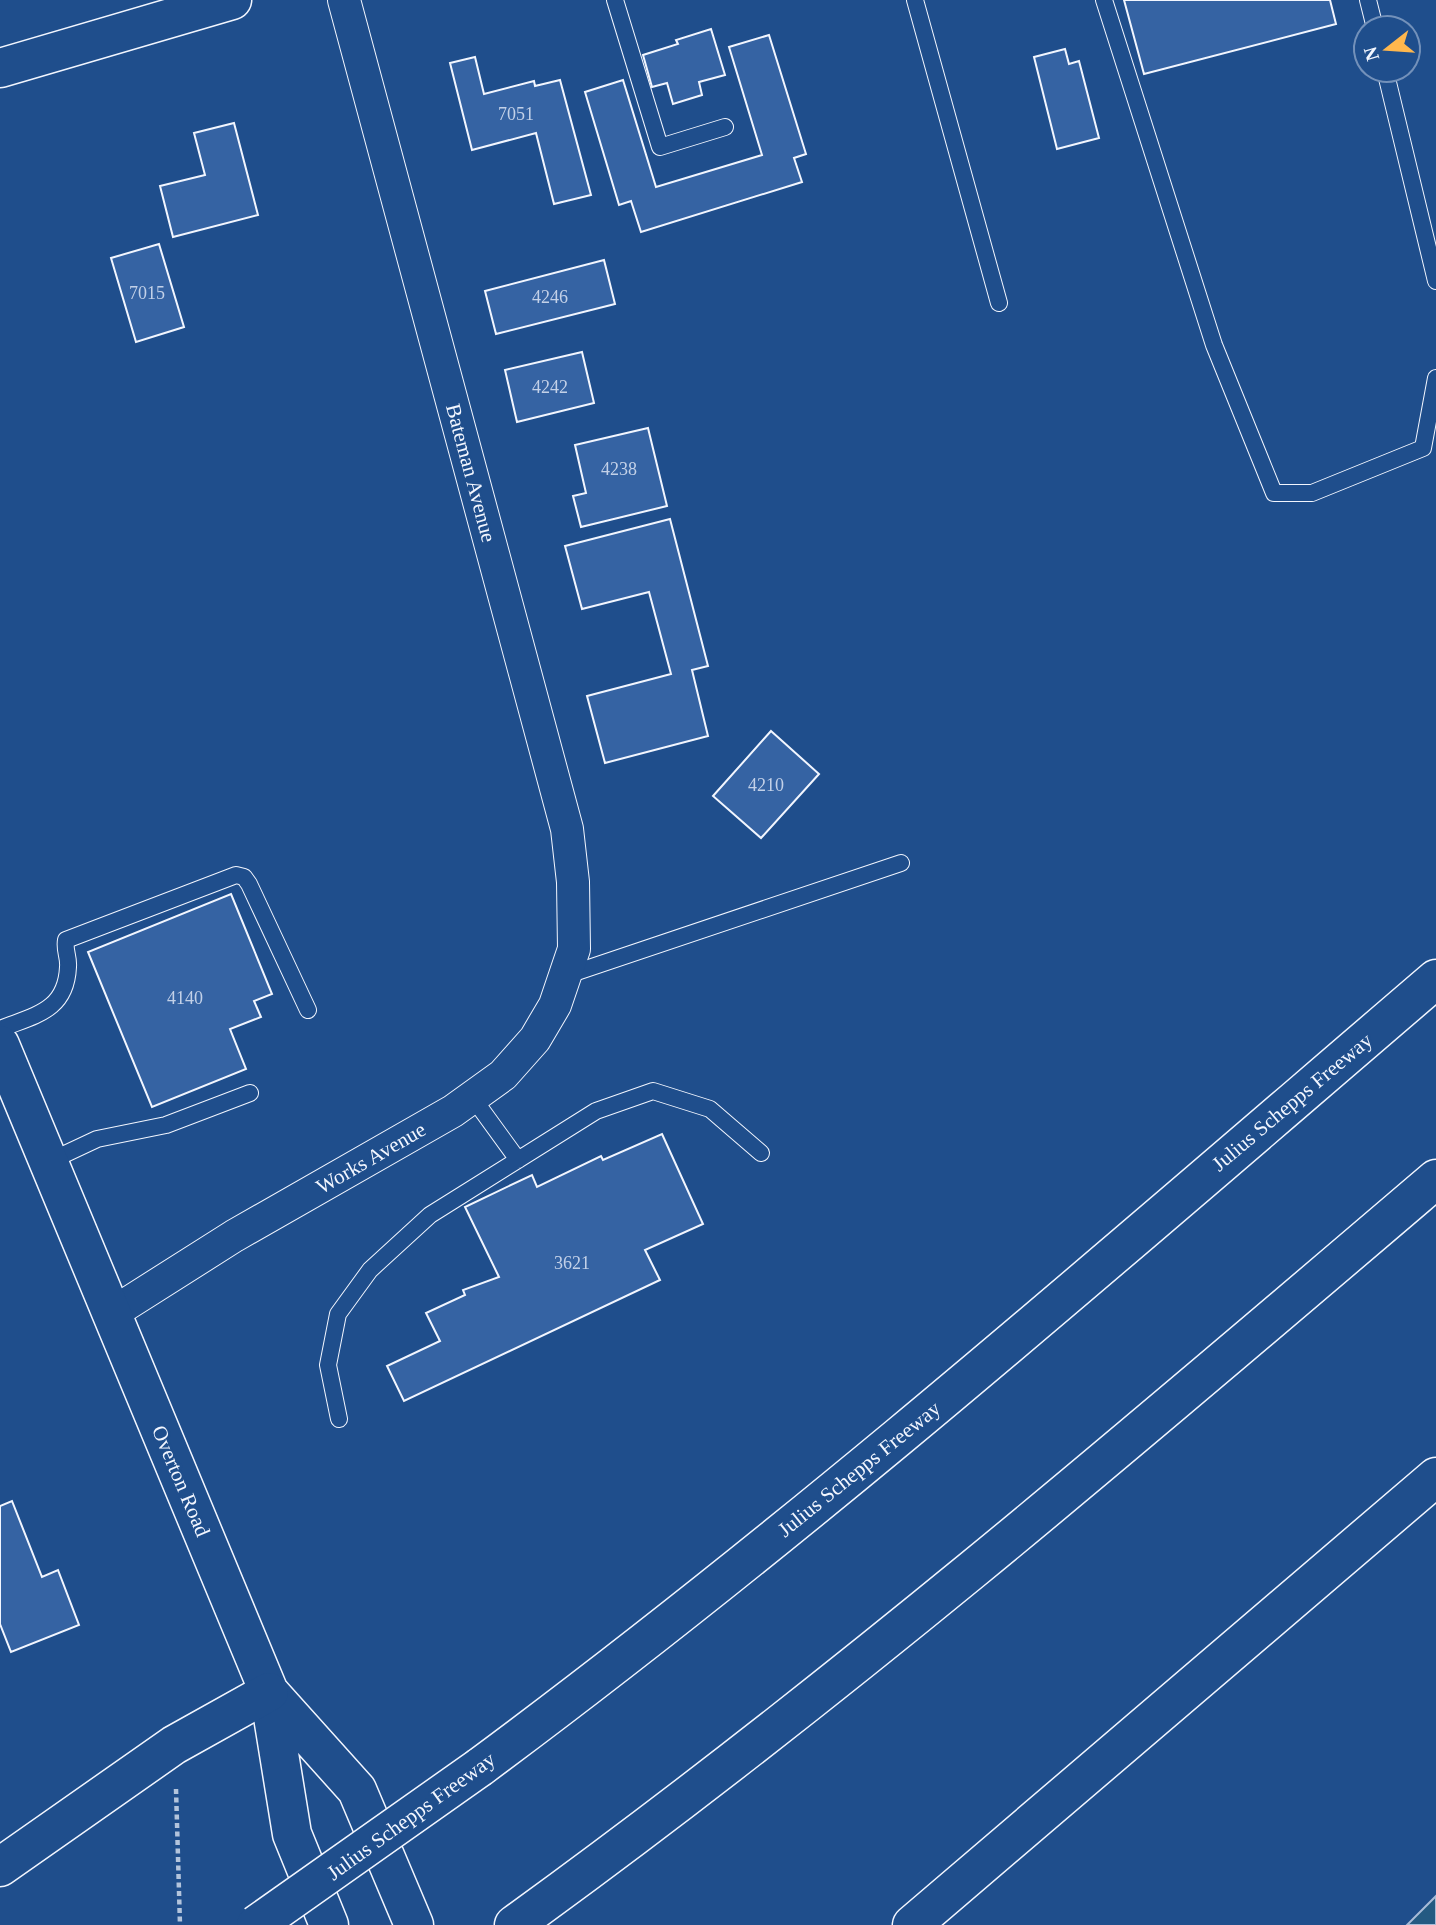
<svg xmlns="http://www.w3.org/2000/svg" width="1436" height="1925" viewBox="0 0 1436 1925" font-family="Georgia,serif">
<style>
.green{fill:#245a82;stroke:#a8bbd7;stroke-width:2}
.building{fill:#3563a3;stroke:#f2f6ff;stroke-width:2}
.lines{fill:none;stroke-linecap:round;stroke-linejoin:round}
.lane-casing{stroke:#f2f6ff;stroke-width:18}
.street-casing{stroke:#f2f6ff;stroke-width:34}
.secondary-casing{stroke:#f2f6ff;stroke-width:41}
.primary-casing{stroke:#f2f6ff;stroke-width:41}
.highway-casing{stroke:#f2f6ff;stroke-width:41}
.path{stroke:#b3c4dc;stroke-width:4.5;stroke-dasharray:5 3.5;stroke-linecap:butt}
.lane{stroke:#1f4e8c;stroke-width:16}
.street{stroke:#1f4e8c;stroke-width:32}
.secondary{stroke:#1f4e8c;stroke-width:38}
.primary{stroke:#1f4e8c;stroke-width:38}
.highway{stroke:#1f4e8c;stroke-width:38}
.highway-bridge-casing{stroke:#f2f6ff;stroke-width:41;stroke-linecap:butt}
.highway-bridge{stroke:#1f4e8c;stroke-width:38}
.labels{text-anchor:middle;stroke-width:5;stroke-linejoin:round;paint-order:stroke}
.number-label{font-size:18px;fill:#c3d1e8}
.street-label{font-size:21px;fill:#f2f6ff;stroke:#1f4e8c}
</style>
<rect width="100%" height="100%" fill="#1f4e8c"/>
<path class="green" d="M 1436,1896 L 1436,1925 L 1407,1925 Z"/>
<path class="building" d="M 1124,0 L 1330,0 L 1336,24 L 1144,74 Z
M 711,29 L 725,75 L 699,82 L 702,95 L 673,104 L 667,83 L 652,87 L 643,55 L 678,44 L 676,40 Z
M 769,35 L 806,154 L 794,158 L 802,182 L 641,232 L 631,201 L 619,205 L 585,92 L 623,80 L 656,187 L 762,155 L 729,47 Z
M 1065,49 L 1069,64 L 1079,61 L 1099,138 L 1057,149 L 1034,57 Z
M 475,57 L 484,94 L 534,81 L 535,86 L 560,80 L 591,195 L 554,204 L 536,133 L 472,150 L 450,63 Z
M 234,123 L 258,215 L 173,237 L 160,186 L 205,175 L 194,133 Z
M 159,244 L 184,327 L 136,342 L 111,258 Z
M 604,260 L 615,304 L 496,334 L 485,291 Z
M 582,352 L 594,403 L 517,422 L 505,370 Z
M 648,428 L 667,506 L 581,527 L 573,496 L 586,493 L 575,445 Z
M 670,519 L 708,666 L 692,670 L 708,736 L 605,763 L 587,696 L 671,674 L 649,592 L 582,609 L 565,546 Z
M 771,731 L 819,774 L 761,838 L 713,796 Z
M 231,894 L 272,994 L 254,1001 L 261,1017 L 230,1029 L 246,1069 L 152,1107 L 88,952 Z
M 662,1134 L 703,1224 L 645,1250 L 660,1280 L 404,1401 L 387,1366 L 440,1341 L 426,1313 L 465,1295 L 463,1290 L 499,1277 L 465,1207 L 532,1175 L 537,1187 L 601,1156 L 603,1160 Z
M 12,1501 L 42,1577 L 58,1570 L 79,1625 L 11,1652 L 0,1624 L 0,1506 Z"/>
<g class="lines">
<g class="lane-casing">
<path id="lane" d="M 615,0 L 660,147 L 725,127
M 915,0 L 999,303
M 1104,0 L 1214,345 L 1274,493 L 1312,493 L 1423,448 L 1436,378
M 1368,0 L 1375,28
M 1385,70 L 1436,281
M 565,976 L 901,863
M 0,1029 C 35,1015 66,1011 68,967 C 69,957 64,950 66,940 L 236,875 L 244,877 L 249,884 L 308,1010
M 473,1098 L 518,1160
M 48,1162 L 97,1139 L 166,1125 L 250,1093
M 339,1419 L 328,1365 L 338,1314 L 370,1270 L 430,1215 L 596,1111 L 653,1091 L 710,1109 L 761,1153"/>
</g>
<g class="street-casing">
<path id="street" d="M 111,1314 L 234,1236 L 453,1111 L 503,1075 L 535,1039 L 555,1005 L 574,949 L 573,882 L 567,829 L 344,0"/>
</g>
<g class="secondary-casing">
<path id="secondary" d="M 0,1045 L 269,1692 L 292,1834 L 329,1925
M 269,1692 L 357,1790 L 414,1925
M 912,1925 L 1436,1477"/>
</g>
<g class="primary-casing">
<path id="primary" d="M 0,68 L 232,0"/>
</g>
<g class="highway-casing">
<path id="highway" d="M 480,1767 C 812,1521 1122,1248 1436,979
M 0,1867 L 174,1745 L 269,1692
M 514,1925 C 835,1693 1135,1436 1436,1179"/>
</g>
<path class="path" d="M 176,1789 L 180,1925"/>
<use href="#lane" class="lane"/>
<use href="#street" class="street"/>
<use href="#secondary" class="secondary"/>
<use href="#primary" class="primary"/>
<use href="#highway" class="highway"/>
<g class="highway-bridge-casing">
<path id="highway-bridge" d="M 256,1925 L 480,1767"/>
</g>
<use href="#highway-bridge" class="highway-bridge"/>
</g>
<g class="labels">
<g class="number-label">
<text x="516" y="120">7051</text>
<text x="147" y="299">7015</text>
<text x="550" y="303">4246</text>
<text x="550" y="393">4242</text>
<text x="619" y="475">4238</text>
<text x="766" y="791">4210</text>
<text x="185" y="1004">4140</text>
<text x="572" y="1269">3621</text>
</g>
<g class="street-label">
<text transform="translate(471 473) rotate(75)" y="7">Bateman Avenue</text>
<text transform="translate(1292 1102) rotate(-40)" y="7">Julius Schepps Freeway</text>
<text transform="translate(371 1158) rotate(-30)" y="7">Works Avenue</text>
<text transform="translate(859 1469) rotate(-39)" y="7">Julius Schepps Freeway</text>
<text transform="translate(181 1481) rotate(67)" y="7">Overton Road</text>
<text transform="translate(411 1816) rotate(-36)" y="7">Julius Schepps Freeway</text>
</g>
</g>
<g transform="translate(1387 49) rotate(253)"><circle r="33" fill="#1f4e8c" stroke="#7391ba" stroke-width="2"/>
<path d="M0-5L12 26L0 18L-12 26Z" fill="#ffb74d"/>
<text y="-10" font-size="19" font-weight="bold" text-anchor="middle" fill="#f2f6ff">N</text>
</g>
</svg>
